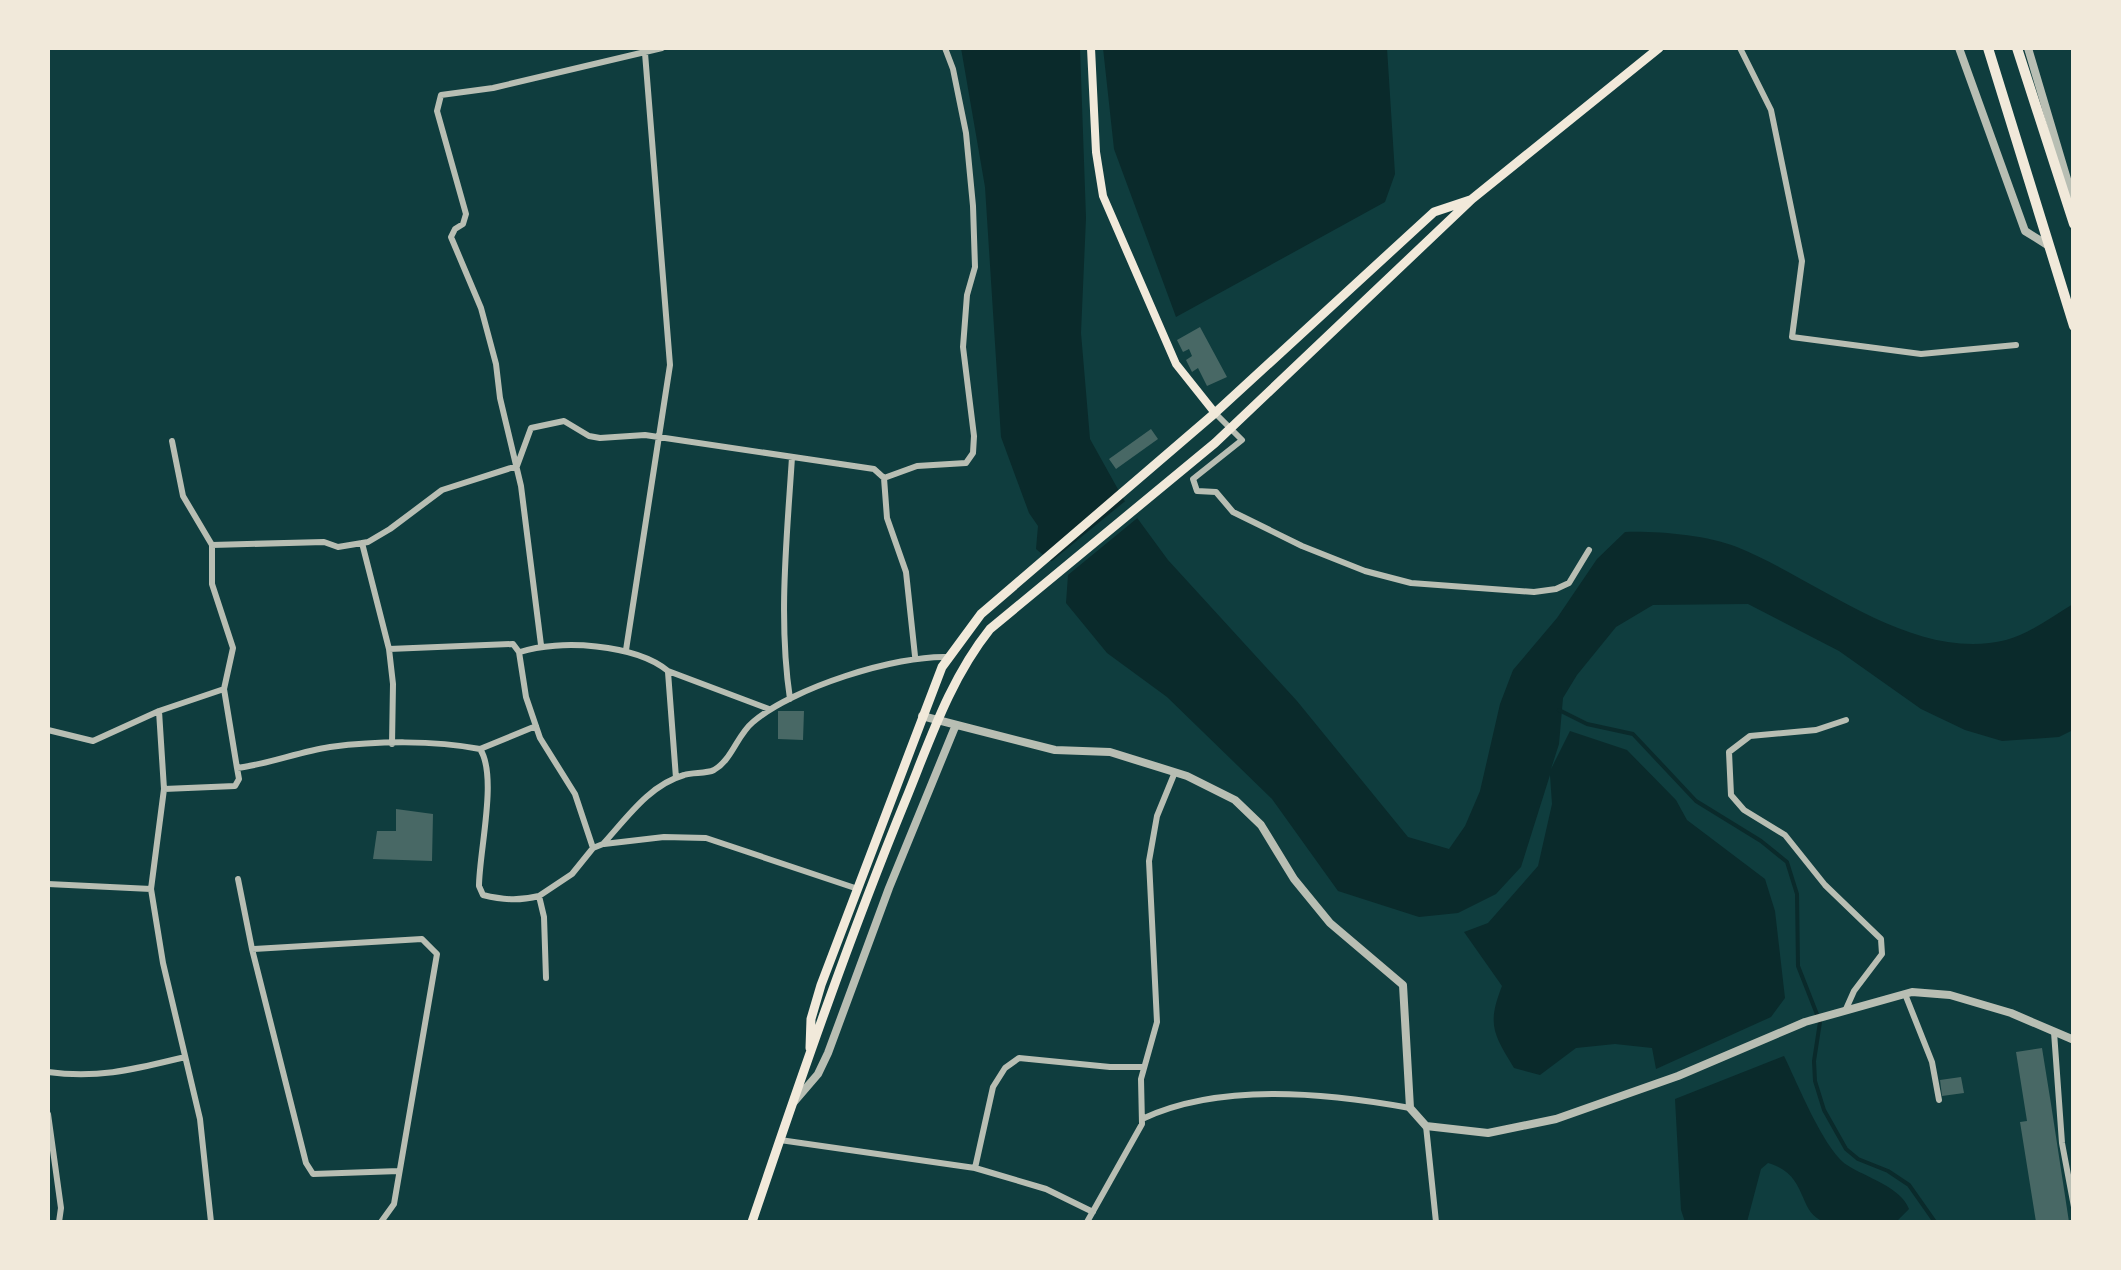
<svg xmlns="http://www.w3.org/2000/svg" width="2121" height="1270" viewBox="0 0 2121 1270" font-family="'Open Sans',sans-serif">
<style>
.water{fill:#0a2a2b}
.pier{fill:#0f3d3e}
.lines{fill:none;stroke-linecap:round;stroke-linejoin:round}
.stream{stroke:#0a2a2b;stroke-width:4}
.building{fill:#486865}
.minor{stroke:#b8beb3;stroke-width:6}
.tertiary{stroke:#b8beb3;stroke-width:8}
.secondary{stroke:#f1e9da;stroke-width:8}
.primary{stroke:#f1e9da;stroke-width:9}
.trunk{stroke:#f1e9da;stroke-width:10}
</style>
<rect width="100%" height="100%" fill="#0f3d3e"/>
<path class="water" d="M 961,48 L 1080,48 L 1086,218 L 1081,333 L 1090,439 L 1124,500 L 1168,560 L 1297,701 L 1408,837 L 1449,849 L 1465,826 L 1480,791 L 1500,704 L 1513,670 L 1557,618 L 1597,559 L 1625,532 C 1658,531 1706,535 1737,547 C 1819,580 1913,663 2006,640 C 2029,634 2053,616 2073,604 L 2073,730 L 2059,737 L 2002,741 L 1965,730 L 1921,709 L 1839,651 L 1748,604 L 1653,605 L 1616,627 L 1577,675 L 1563,698 L 1559,744 L 1551,769 L 1570,731 L 1627,750 L 1676,800 L 1687,820 L 1765,879 L 1775,911 L 1785,998 L 1771,1017 L 1656,1069 L 1652,1048 L 1615,1044 L 1576,1048 L 1540,1075 L 1514,1068 C 1493,1034 1487,1024 1502,986 L 1464,932 L 1488,923 L 1538,866 L 1552,804 L 1550,775 L 1521,867 L 1496,894 L 1458,913 L 1419,917 L 1338,891 L 1272,799 L 1167,697 L 1107,653 L 1066,603 L 1068,575 L 1036,549 L 1038,526 L 1029,513 L 1001,437 L 985,187 Z
M 1103,48 L 1387,48 L 1395,174 L 1385,202 L 1176,317 L 1114,149 Z
M 1784,1056 C 1797,1082 1824,1150 1847,1165 C 1865,1177 1901,1187 1909,1209 L 1896,1222 C 1877,1223 1841,1227 1825,1222 C 1796,1213 1810,1175 1768,1163 L 1761,1169 L 1747,1222 L 1685,1222 L 1681,1210 L 1675,1099 Z"/>
<path class="pier" d="M 1129,498 L 1141,515 L 1063,579 L 1047,565 Z"/>
<g class="lines">
<path class="stream" d="M 1559,710 L 1587,724 L 1633,734 L 1696,801 L 1761,841 L 1787,862 L 1797,894 L 1798,966 L 1820,1022 L 1814,1061 L 1815,1081 L 1824,1110 L 1846,1149 L 1858,1159 L 1888,1171 L 1909,1185 L 1935,1222"/>
</g>
<path class="building" d="M 1200,327 L 1227,377 L 1207,386 L 1198,368 L 1192,372 L 1186,360 L 1192,356 L 1189,349 L 1183,352 L 1177,340 Z
M 1151,429 L 1158,439 L 1116,469 L 1109,459 Z
M 778,711 L 804,711 L 803,740 L 778,739 Z
M 396,809 L 433,814 L 432,861 L 373,859 L 377,831 L 396,831 Z
M 2042,1048 L 2051,1104 L 2069,1222 L 2036,1222 L 2020,1122 L 2027,1121 L 2016,1052 Z
M 1961,1077 L 1964,1093 L 1942,1096 L 1940,1080 Z"/>
<g class="lines">
<path class="minor" d="M 1740,48 L 1771,110 L 1802,261 L 1792,337 L 1921,354 L 2016,345
M 1215,413 L 1242,440 L 1193,479 L 1197,491 L 1216,492 L 1233,512 L 1302,546 L 1365,571 L 1411,583 L 1534,592 L 1556,589 L 1569,583 L 1589,550
M 172,441 L 183,496 L 212,545
M 884,478 L 917,466 L 966,463 L 973,453 L 974,436 L 963,347 L 967,295 L 975,267 L 973,206 L 966,133 L 953,69 L 945,48
M 362,543 L 389,649 L 513,644 L 519,652 L 526,697 L 540,738 L 575,794 L 593,848
M 541,645 L 521,486 L 500,398 L 496,364 L 481,308 L 451,237 L 455,229 L 463,224 L 466,214 L 437,111 L 441,95 L 493,88 L 662,48
M 389,649 L 393,684 L 392,744
M 626,650 L 670,365 L 645,53
M 520,652 C 559,639 635,644 668,671 L 769,709
M 668,672 L 676,778
M 790,699 C 778,619 787,537 792,457
M 159,711 L 164,789 L 151,889 L 163,963 L 200,1119 L 211,1222
M 48,730 L 93,741 L 159,711 L 224,689
M 480,749 L 536,726
M 237,768 L 224,689 L 233,648 L 212,584 L 212,545 L 324,542 L 338,547 L 368,542 L 390,529 L 442,490 L 517,466 L 531,428 L 564,421 L 589,436 L 600,438 L 645,435 L 874,469 L 884,478 L 887,518 L 906,572 L 915,656
M 164,789 L 235,786 L 239,779 L 237,768 C 269,764 298,752 330,747 C 377,741 433,740 480,749 C 498,776 479,852 479,886 L 483,895 C 503,900 519,901 539,896
M 604,844 L 664,837 L 706,838 L 858,889
M 238,879 L 252,949 L 422,939 L 437,954 L 394,1204 L 381,1222
M 48,884 L 151,889
M 252,949 L 306,1163 L 313,1174 L 399,1171
M 546,978 L 544,917 L 539,896 L 572,874 L 593,848 L 603,844 C 626,819 649,785 684,775 C 693,772 706,774 714,770 C 732,760 737,735 753,722 C 792,688 896,655 948,657
M 1905,994 L 1932,1062 L 1939,1100
M 1846,1009 L 1854,991 L 1882,954 L 1881,939 L 1825,885 L 1785,835 L 1744,810 L 1731,795 L 1729,752 L 1750,736 L 1816,730 L 1846,720
M 2054,1032 L 2062,1143 L 2074,1207
M 48,1072 C 99,1079 135,1069 185,1057
M 48,1114 L 61,1208 L 59,1222
M 1142,1119 C 1220,1082 1327,1093 1410,1108
M 1426,1126 L 1436,1222
M 780,1140 L 975,1168 L 1046,1189 L 1093,1212
M 975,1168 L 993,1087 L 1005,1068 L 1019,1058 L 1110,1067 L 1144,1067
M 1087,1222 L 1142,1124 L 1141,1079 L 1157,1022 L 1149,861 L 1157,816 L 1175,772"/>
<path class="tertiary" d="M 1959,48 L 2025,231 L 2049,246
M 2028,48 L 2072,196 L 2072,207
M 922,716 L 1055,750 L 1110,752 L 1187,776 L 1235,800 L 1261,825 L 1294,879 L 1330,923 L 1403,985 L 1410,1108 L 1426,1126 L 1488,1133 L 1556,1119 L 1678,1076 L 1805,1022 L 1912,992 L 1950,995 L 2011,1013 L 2074,1040
M 794,1102 L 818,1074 L 828,1053 L 889,888 L 955,727"/>
<path class="secondary" d="M 1091,48 L 1096,152 L 1103,196 L 1176,364 L 1215,413"/>
<path class="primary" d="M 810,1048 L 811,1019 L 821,985 L 942,667 L 981,614 L 1215,413 L 1434,212 L 1470,200
M 752,1222 C 800,1080 849,938 906,799 C 930,740 950,679 990,629 L 1215,443 L 1472,199 L 1659,48"/>
<path class="trunk" d="M 1988,48 L 2074,326
M 2017,48 L 2074,224"/>
</g>
<rect width="2121" height="1270" fill="none" stroke="#f1e9da" stroke-width="100"/>
</svg>
